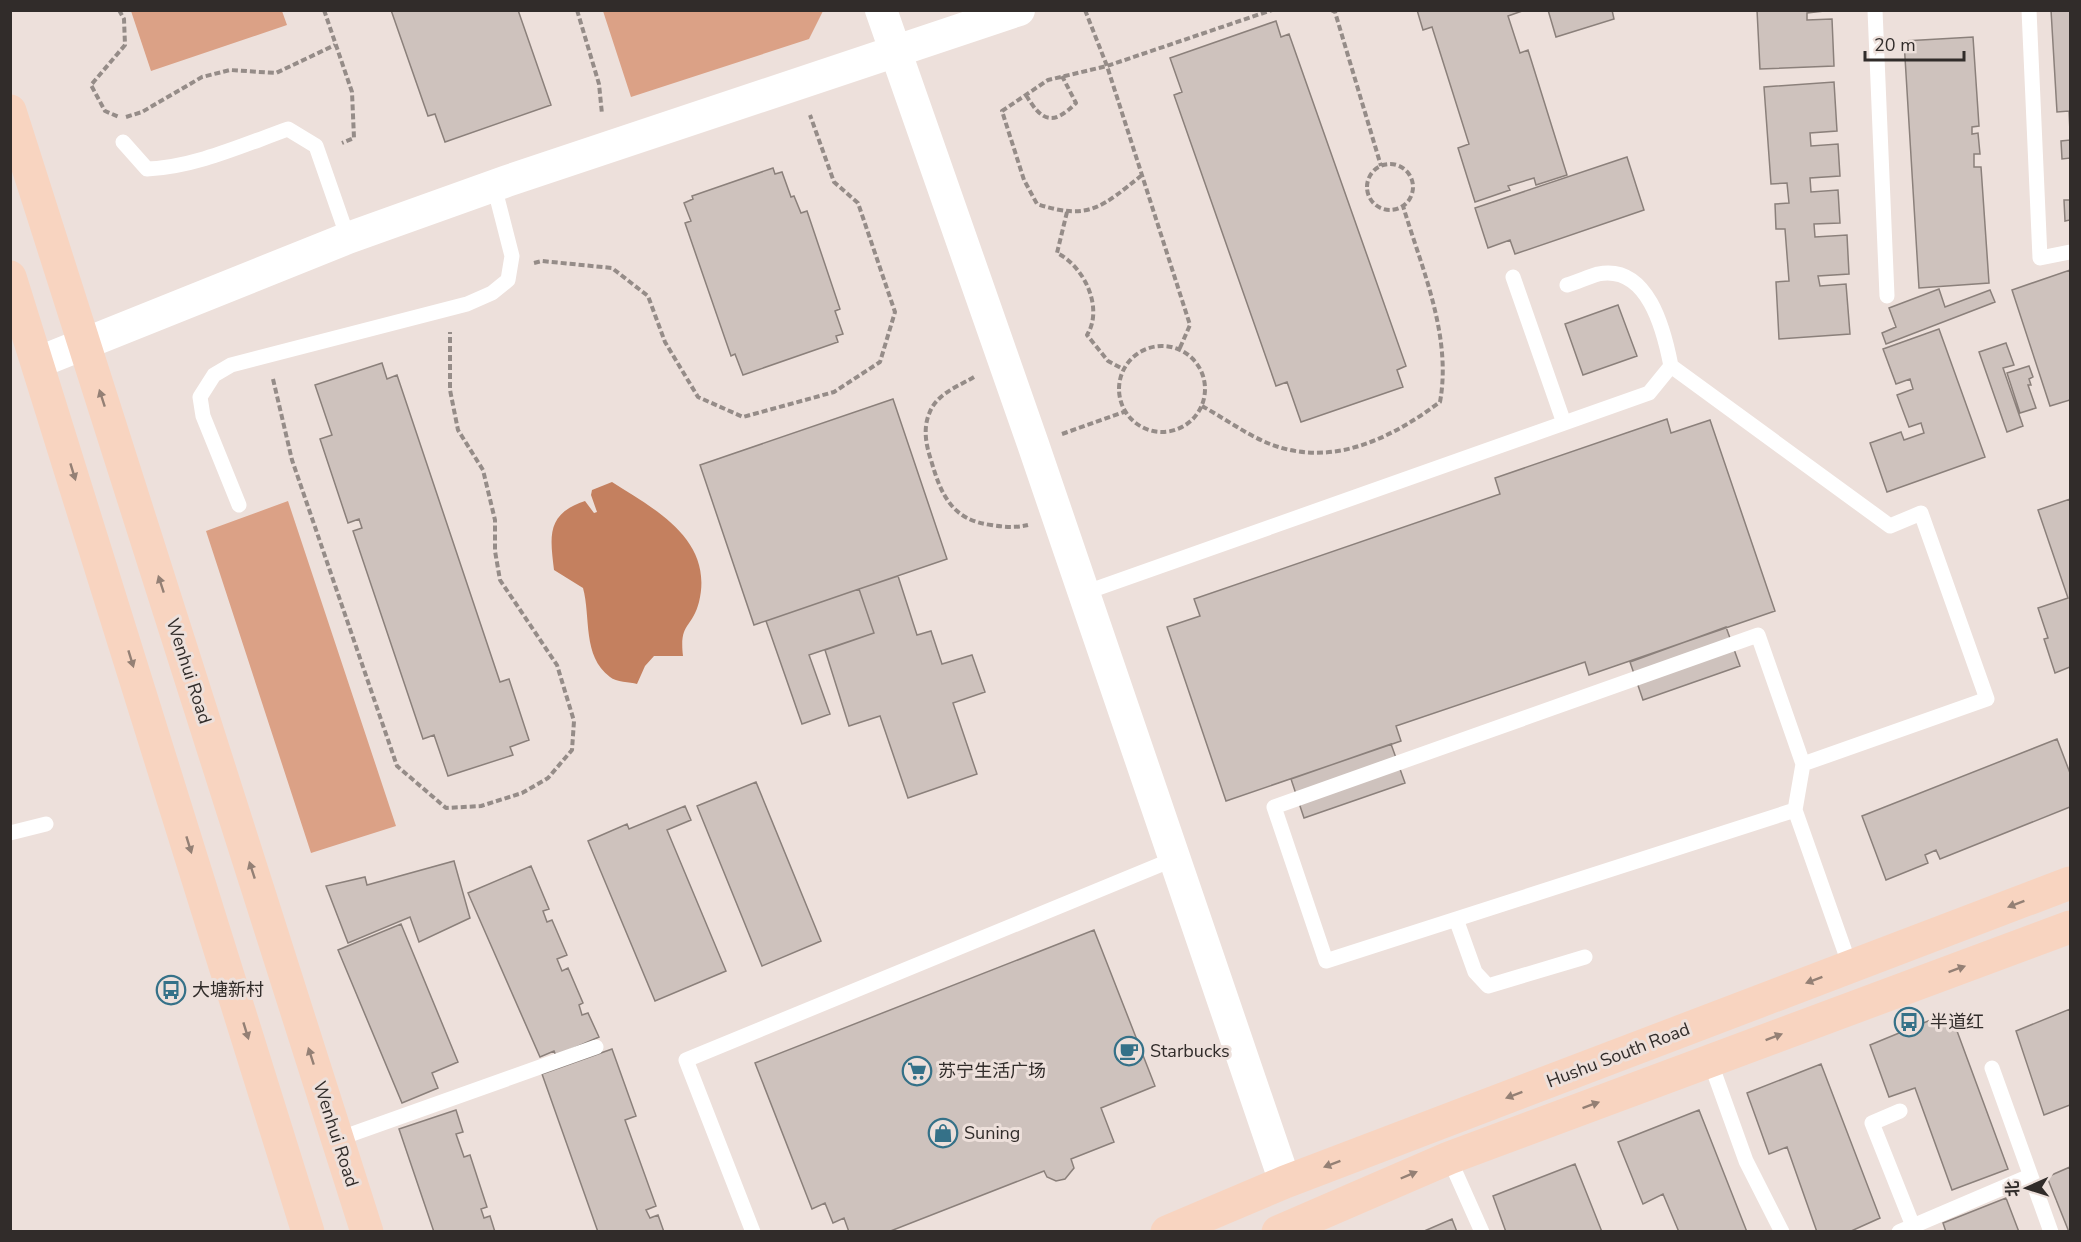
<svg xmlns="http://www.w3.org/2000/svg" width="2081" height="1242" viewBox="0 0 2081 1242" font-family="'Nunito Sans','Noto Sans SC',sans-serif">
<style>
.green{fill:#dba186}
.water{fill:#c4805f}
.building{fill:#cec2bd;stroke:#8b807b;stroke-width:1.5}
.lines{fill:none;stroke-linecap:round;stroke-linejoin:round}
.path{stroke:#958c88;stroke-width:4;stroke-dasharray:6 3;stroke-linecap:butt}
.service{stroke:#fff;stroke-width:15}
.minor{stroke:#fff;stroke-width:32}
.secondary{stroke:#f8d4c0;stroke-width:33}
.oneway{fill:#948075}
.labels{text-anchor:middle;stroke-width:6;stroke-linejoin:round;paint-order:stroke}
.street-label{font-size:18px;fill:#312c2a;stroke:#ede0db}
.poi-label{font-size:18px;fill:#312c2a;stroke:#ede0db;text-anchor:start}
</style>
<rect width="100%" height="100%" fill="#ede0db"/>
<path class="green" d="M 131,11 L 282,11 L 287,25 L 151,71 Z
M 603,11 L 823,10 L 823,11 L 809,39 L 631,97 Z
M 288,501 L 396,826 L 311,853 L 206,531 Z"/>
<path class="water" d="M 612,482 C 656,510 714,540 699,602 C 692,629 679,622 683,656 L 654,656 L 645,666 L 637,684 C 630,682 616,682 610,677 C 582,656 591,617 583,588 L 554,570 C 550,536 546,514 585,501 L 594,513 L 597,512 L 591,495 L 592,490 Z"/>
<path class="building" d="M 391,10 L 518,10 L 551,105 L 445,142 L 435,114 L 428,116 Z
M 1417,10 L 1525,10 L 1508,16 L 1520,53 L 1528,50 L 1567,175 L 1536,185 L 1534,178 L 1508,186 L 1510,190 L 1475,202 L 1458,148 L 1469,144 L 1432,27 L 1423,30 Z
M 1548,10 L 1612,10 L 1614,19 L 1556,37 Z
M 1757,10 L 1833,10 L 1807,13 L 1807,20 L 1832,19 L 1834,66 L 1760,69 Z
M 2051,10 L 2070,10 L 2070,132 L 2069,111 L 2057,112 Z
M 1276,21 L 1281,37 L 1289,34 L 1406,366 L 1397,370 L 1403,387 L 1301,422 L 1287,382 L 1276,386 L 1174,95 L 1182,92 L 1170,58 Z
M 1973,37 L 1979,126 L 1972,127 L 1972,134 L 1978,133 L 1980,154 L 1974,154 L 1974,167 L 1981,167 L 1989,283 L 1919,288 L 1904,41 Z
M 1834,82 L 1837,131 L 1810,133 L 1811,146 L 1838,144 L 1840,176 L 1810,178 L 1811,192 L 1838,190 L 1840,223 L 1814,224 L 1815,237 L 1847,235 L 1849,274 L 1818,276 L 1820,286 L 1846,284 L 1850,334 L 1779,339 L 1776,282 L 1789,281 L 1785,229 L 1776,229 L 1775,204 L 1789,203 L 1787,183 L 1771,184 L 1764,87 Z
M 2070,140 L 2070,160 L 2070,158 L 2062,159 L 2061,141 Z
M 1627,157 L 1644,210 L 1515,254 L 1510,240 L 1488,248 L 1475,208 Z
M 773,168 L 775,174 L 782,172 L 791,197 L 794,196 L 801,213 L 807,211 L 840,309 L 835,311 L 843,334 L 836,336 L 838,342 L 743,375 L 735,354 L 731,356 L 685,223 L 691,221 L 684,203 L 693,199 L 692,196 Z
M 2064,200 L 2070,200 L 2070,220 L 2065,221 Z
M 2070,270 L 2070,400 L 2050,406 L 2012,290 Z
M 1939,289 L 1945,307 L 1990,290 L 1995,302 L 1886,344 L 1882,333 L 1896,327 L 1889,308 Z
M 1618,305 L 1637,356 L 1583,375 L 1565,324 Z
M 1939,329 L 1985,457 L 1887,492 L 1870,443 L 1901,432 L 1904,440 L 1924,433 L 1921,423 L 1909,427 L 1897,395 L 1913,389 L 1910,379 L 1896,384 L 1883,349 Z
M 2006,343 L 2014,365 L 2003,368 L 2023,426 L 2007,432 L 1979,352 Z
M 382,363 L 387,379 L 397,375 L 500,682 L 509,679 L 529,740 L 510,747 L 513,755 L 448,776 L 434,735 L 423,739 L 353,531 L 362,528 L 359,519 L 348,523 L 320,439 L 332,435 L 315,385 Z
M 2029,366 L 2033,377 L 2029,379 L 2031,385 L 2028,385 L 2036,408 L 2020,413 L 2007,373 Z
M 893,399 L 947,559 L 754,625 L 700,465 Z
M 1667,419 L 1671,433 L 1710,420 L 1775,611 L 1589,675 L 1585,662 L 1396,726 L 1401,741 L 1226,801 L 1167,627 L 1200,616 L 1194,599 L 1500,494 L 1495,478 Z
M 2070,499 L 2070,667 L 2055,673 L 2044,639 L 2048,638 L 2038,608 L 2068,598 L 2038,510 Z
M 898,576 L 917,635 L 931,631 L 942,664 L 972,655 L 985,692 L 953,703 L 977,774 L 908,798 L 880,716 L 849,726 L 825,650 L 874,633 L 859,589 Z
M 859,589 L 874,633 L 809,655 L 830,714 L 802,724 L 766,621 Z
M 1726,627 L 1740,666 L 1643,700 L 1630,662 Z
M 2057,739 L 2070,773 L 2070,807 L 1940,859 L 1936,850 L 1925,855 L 1928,863 L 1886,880 L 1862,816 Z
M 1391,744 L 1405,783 L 1304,818 L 1291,779 Z
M 756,782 L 821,941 L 762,966 L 697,806 Z
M 685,806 L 691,820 L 667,830 L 726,971 L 655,1001 L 588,841 L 627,824 L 629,829 Z
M 454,861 L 470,918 L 419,942 L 410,917 L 348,943 L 326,886 L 365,877 L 367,885 Z
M 531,866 L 549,909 L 543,911 L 547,922 L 552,920 L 567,955 L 557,959 L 562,971 L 568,968 L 583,1003 L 579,1005 L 582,1015 L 588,1013 L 599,1037 L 556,1056 L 554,1051 L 540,1057 L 468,893 Z
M 401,924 L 458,1062 L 432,1073 L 438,1088 L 402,1103 L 338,950 Z
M 1094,930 L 1155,1086 L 1101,1108 L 1114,1142 L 1071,1159 L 1074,1168 L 1065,1179 L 1056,1181 L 1047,1177 L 1044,1171 L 888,1232 L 849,1232 L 844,1218 L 833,1223 L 825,1203 L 812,1209 L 755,1063 Z
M 2070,1009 L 2070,1105 L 2044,1115 L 2016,1031 Z
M 1950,1012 L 2008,1169 L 1952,1190 L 1915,1088 L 1889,1097 L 1870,1045 Z
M 612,1049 L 636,1116 L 625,1120 L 656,1206 L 646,1210 L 650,1218 L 658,1215 L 664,1232 L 598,1232 L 542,1074 Z
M 1821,1064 L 1880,1218 L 1849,1232 L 1817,1232 L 1787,1147 L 1769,1154 L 1747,1093 Z
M 456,1110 L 463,1132 L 456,1134 L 464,1157 L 470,1155 L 487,1207 L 481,1209 L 484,1218 L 490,1216 L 495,1232 L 434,1232 L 399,1129 Z
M 1699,1110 L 1747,1232 L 1679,1232 L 1663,1194 L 1643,1204 L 1618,1142 Z
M 1575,1164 L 1602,1232 L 1506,1232 L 1493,1196 Z
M 2070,1167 L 2070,1232 L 2069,1232 L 2047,1177 Z
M 2006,1198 L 2019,1232 L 1946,1232 L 1943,1223 Z
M 1452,1219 L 1457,1232 L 1422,1232 Z"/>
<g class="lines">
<path class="path" d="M 119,10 L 124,19 L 125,45 L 91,85 L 105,111 L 119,117
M 324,10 L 352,92 L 354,138 L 342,143
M 577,10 L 599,84 L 602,114
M 1085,10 L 1107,66 L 1190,325 L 1179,350
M 1331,10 L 1335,12 L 1381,166
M 1026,95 C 1042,122 1053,126 1076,103 L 1062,76
M 126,117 L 142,112 L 202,77 L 230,70 L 276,73 L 335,45
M1367 187a23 23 0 1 1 46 0a23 23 0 1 1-46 0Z
M 1142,175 C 1102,207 1089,221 1037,204 L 1024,180 L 1002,111 L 1048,80 L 1107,66 L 1272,10
M 1067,212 L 1057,253 C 1084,266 1104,308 1087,335 L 1108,361 L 1123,369
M 534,263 L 542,261 L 612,268 L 648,296 L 665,342 L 698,397 L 743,417 L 834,392 L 880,362 L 895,312 L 858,203 L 834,182 L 810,115
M1119 389a43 43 0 1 1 86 0a43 43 0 1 1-86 0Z
M 974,377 C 957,387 936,394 929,414 C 923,429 926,445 931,460 C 941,495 952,520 991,525 C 1005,527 1015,528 1028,525
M 273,379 L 292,460 L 397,766 L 446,808 L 481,806 L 522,793 L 548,778 L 572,750 L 574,721 L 557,665 L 500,580 L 495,551 L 495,520 L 483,470 L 458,430 L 450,390 L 450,332
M 1202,406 C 1224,418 1247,435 1270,444 C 1332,468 1390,439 1440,402 C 1452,336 1422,269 1403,206
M 1062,434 L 1124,412"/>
<path class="service" d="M 1875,10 L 1887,296
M 2029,10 L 2040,258 L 2070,252
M 123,142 L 147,169 C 195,167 243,145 288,129 L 316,146 L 348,238
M 1513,277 L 1564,423
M 1671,366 L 1890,526 L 1921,513 L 1987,699 L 1803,764
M 239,505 L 203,416 L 200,397 L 214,375 L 231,365 L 467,304 L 492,293 L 508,280 L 512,256 L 494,186
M 1084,593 L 1649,393 L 1671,366 C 1664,330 1648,264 1598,274 C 1588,277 1577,282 1567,285
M 1758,635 L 1803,764 L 1795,810 L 1326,961 L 1274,807 Z
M 1795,810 L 1850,966
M 10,833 L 46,824
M 1456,919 L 1475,972 L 1488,986 L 1585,957
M 1710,1061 L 1746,1161 L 1782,1232
M 1992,1068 L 2051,1232
M 1900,1111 L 1872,1123 L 1913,1226
M 338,1139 L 596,1047
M 1449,1158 L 1482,1232
M 753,1232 L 686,1060 L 1174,859
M 1899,1232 L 2030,1176"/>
<path class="minor" d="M 881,10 L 1033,444 L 1285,1182
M 39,362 L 348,238 L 507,181 L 1019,10"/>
<path class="secondary" d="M 10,111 L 367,1232
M 10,277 L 308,1232
M 1167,1232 L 1285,1182 L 2070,883
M 1278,1232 L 1449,1158 L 2070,927"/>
</g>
<defs><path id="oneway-solid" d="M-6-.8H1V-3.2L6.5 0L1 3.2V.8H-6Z" transform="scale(1.5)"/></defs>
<g class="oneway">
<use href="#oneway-solid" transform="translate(102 398) rotate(-108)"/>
<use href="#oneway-solid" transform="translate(73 472) rotate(73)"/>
<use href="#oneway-solid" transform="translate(161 584) rotate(-108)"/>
<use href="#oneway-solid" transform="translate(131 659) rotate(73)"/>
<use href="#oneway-solid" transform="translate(189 845) rotate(73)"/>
<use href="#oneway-solid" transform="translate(252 870) rotate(-108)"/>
<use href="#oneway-solid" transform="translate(2016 904) rotate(159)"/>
<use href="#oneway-solid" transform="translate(1957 969) rotate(-20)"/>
<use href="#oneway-solid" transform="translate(1814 980) rotate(159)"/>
<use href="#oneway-solid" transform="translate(246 1031) rotate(73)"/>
<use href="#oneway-solid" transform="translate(1774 1037) rotate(-21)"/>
<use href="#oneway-solid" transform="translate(311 1056) rotate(-108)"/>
<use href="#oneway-solid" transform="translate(1514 1095) rotate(159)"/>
<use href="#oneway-solid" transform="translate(1591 1105) rotate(-20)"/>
<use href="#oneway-solid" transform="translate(1332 1164) rotate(159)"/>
<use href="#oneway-solid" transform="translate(1409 1175) rotate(-23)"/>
</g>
<defs>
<g id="bus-ring" transform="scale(1.5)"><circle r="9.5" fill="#ede0db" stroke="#357188" stroke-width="1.5"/><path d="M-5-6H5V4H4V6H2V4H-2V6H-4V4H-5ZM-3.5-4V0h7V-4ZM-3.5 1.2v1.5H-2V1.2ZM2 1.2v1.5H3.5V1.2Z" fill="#357188"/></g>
<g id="cafe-ring" transform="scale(1.5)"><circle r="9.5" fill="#ede0db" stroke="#357188" stroke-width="1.5"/><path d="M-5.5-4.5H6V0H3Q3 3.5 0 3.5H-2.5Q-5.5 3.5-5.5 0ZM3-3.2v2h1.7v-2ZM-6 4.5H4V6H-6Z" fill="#357188"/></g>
<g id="supermarket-ring" transform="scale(1.5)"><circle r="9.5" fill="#ede0db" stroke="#357188" stroke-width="1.5"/><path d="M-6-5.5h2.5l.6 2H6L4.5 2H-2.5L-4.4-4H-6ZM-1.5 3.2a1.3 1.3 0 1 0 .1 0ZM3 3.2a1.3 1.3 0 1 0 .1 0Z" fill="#357188"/></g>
<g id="shop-ring" transform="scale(1.5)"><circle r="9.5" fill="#ede0db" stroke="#357188" stroke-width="1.5"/><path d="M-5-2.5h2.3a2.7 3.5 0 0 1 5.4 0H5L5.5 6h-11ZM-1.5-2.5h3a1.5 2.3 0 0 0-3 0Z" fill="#357188"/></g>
</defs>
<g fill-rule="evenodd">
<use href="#bus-ring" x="171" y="990"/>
<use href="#bus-ring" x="1909" y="1022"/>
<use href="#cafe-ring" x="1129" y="1051"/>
<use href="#supermarket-ring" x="917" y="1071"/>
<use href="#shop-ring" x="943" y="1133"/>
</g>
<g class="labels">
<g class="street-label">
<text transform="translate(189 671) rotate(72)" y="6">Wenhui Road</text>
<text transform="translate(1618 1055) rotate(-21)" y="6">Hushu South Road</text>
<text transform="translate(336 1134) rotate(72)" y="6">Wenhui Road</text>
</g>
<g class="poi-label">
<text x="192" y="996">大塘新村</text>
<text x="1930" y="1028">半道红</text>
<text x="1150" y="1057">Starbucks</text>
<text x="938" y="1077">苏宁生活广场</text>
<text x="964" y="1139">Suning</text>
</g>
</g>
<rect width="2081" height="1242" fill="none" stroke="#312c2a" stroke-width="24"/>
<g transform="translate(2027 1188) rotate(267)" stroke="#ede0db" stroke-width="4.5" paint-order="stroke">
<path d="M0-4.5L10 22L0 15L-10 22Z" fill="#312c2a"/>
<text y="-9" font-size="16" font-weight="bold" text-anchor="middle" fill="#312c2a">北</text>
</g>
<path d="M1865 51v9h99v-9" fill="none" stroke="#312c2a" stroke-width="3"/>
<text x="1874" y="51" font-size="18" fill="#312c2a" stroke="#ede0db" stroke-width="4.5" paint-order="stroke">20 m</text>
</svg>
